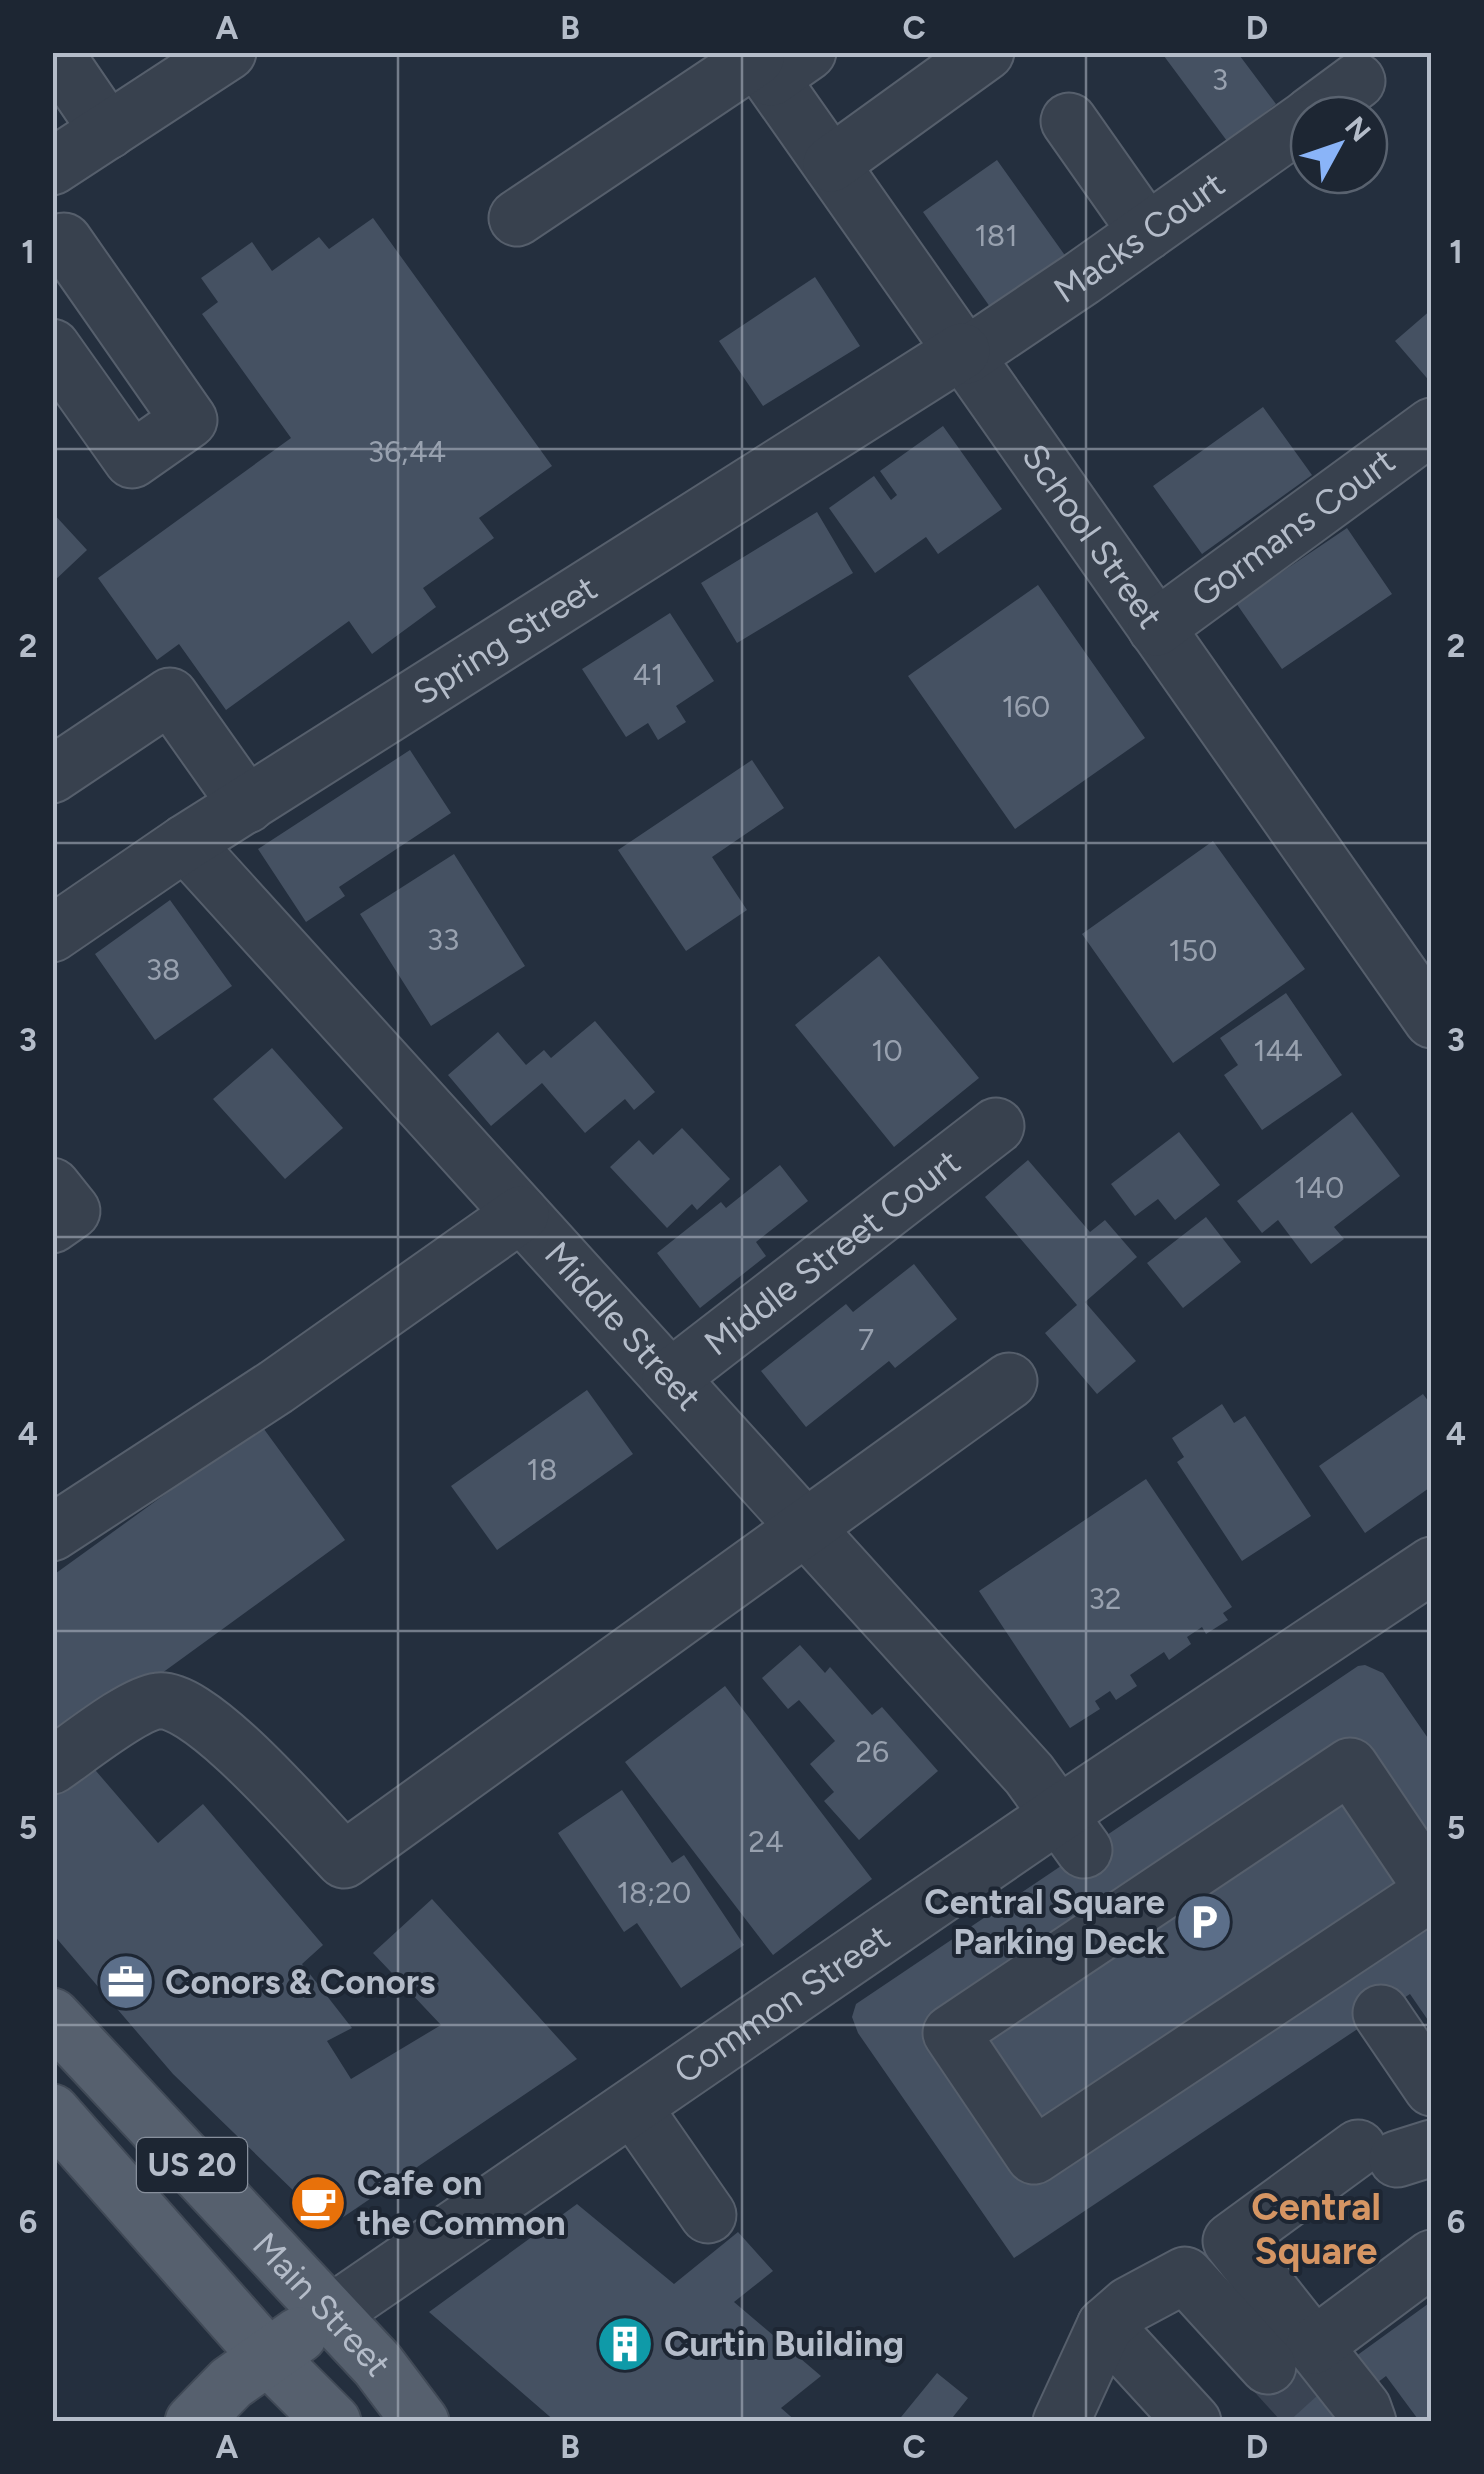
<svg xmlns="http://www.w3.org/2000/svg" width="1484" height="2474" viewBox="0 0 1484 2474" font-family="Figtree,sans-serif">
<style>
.building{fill:#455162}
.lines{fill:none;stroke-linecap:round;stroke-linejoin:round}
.minor-tunnel{stroke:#3a4453;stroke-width:55;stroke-dasharray:55 28;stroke-linecap:butt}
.minor-casing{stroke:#565f6c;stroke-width:59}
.major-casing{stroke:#414a57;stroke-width:59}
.minor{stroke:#38414e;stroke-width:55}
.major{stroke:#56606e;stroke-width:55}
.grid{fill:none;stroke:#b4bcc9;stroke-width:2.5;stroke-opacity:0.55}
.labels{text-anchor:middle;stroke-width:8;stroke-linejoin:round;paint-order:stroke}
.number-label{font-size:30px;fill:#98a1af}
.shield{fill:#1d2633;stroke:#878f9c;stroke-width:2.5}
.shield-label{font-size:32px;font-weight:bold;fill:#b4bcc9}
.street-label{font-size:35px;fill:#b4bcc9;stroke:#1d2633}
.poi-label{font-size:35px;font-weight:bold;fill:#b4bcc9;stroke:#1d2633;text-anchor:start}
.neighbourhood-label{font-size:38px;font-weight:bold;fill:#d59563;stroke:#1d2633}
.neatline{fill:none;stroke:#b4bcc9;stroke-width:4}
.grid-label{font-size:32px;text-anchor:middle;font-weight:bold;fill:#b4bcc9}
</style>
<rect width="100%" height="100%" fill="#242f3e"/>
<path class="building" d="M 1161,52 L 1209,52 L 1211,56 L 1216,52 L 1237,52 L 1276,104 L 1227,141 Z
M 997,160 L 1069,261 L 995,314 L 923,212 Z
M 373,218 L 552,466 L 479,518 L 494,538 L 423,588 L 436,607 L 372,654 L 349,621 L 226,710 L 179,644 L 157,660 L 98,578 L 291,438 L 202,314 L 218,302 L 201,278 L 252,242 L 272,271 L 319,237 L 329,249 Z
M 815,277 L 860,346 L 763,406 L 719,341 Z
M 1432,309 L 1432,384 L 1395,341 Z
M 1263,407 L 1312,475 L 1202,554 L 1153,486 Z
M 943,426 L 1002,509 L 938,554 L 926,537 L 875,573 L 829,508 L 874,476 L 891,500 L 897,495 L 880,471 Z
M 52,512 L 87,550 L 52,583 Z
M 817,512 L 853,573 L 737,643 L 701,583 Z
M 1347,528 L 1392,594 L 1282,669 L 1236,603 Z
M 1038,585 L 1145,738 L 1015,829 L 908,676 Z
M 670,613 L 714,681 L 676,706 L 686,722 L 658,740 L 648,723 L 626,737 L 582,669 Z
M 410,750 L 451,813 L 339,887 L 345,896 L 306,922 L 258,849 Z
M 752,760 L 784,808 L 712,857 L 747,910 L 686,951 L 618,850 Z
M 1213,841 L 1305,969 L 1173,1063 L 1082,934 Z
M 454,854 L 525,966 L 431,1026 L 360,914 Z
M 170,900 L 232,986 L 155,1040 L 95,954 Z
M 879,956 L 979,1078 L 894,1147 L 795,1025 Z
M 1286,993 L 1342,1075 L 1262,1130 L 1224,1075 L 1238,1065 L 1220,1038 Z
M 595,1021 L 655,1092 L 634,1110 L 625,1099 L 585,1133 L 542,1083 L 491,1126 L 448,1075 L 498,1032 L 526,1065 L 544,1050 L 551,1058 Z
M 272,1048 L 343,1128 L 285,1179 L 213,1099 Z
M 1352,1112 L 1400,1176 L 1334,1227 L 1344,1239 L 1311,1264 L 1278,1220 L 1262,1233 L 1237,1201 Z
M 682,1128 L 730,1179 L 697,1210 L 692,1204 L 667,1228 L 610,1167 L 639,1140 L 653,1155 Z
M 1179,1132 L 1220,1185 L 1175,1220 L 1158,1199 L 1135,1216 L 1111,1184 Z
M 1028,1160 L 1090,1232 L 1105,1220 L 1137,1257 L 1085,1302 L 1136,1361 L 1097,1394 L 1045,1333 L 1077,1305 L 985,1197 Z
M 780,1165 L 808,1201 L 756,1242 L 766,1256 L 700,1308 L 657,1253 L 721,1202 L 726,1208 Z
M 1206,1217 L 1241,1262 L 1183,1308 L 1147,1263 Z
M 914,1264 L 957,1319 L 895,1368 L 889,1361 L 806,1427 L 761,1371 L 846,1304 L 853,1312 Z
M 587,1390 L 633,1454 L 497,1550 L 451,1486 Z
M 1423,1394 L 1432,1406 L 1432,1486 L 1365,1533 L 1319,1466 Z
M 1222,1404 L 1234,1423 L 1245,1416 L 1311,1516 L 1242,1561 L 1177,1462 L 1184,1457 L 1172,1438 Z
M 261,1425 L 345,1540 L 52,1753 L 52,1576 Z
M 1146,1479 L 1232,1607 L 1223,1613 L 1228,1620 L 1206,1634 L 1202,1627 L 1187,1637 L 1191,1644 L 1169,1660 L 1164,1652 L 1130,1675 L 1137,1686 L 1116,1700 L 1110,1691 L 1095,1701 L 1100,1709 L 1070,1728 L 979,1591 Z
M 800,1645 L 825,1673 L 830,1667 L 872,1715 L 882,1707 L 938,1771 L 859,1840 L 824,1801 L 834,1792 L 810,1764 L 835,1741 L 799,1700 L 788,1709 L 762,1678 Z
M 1365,1665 L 1383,1673 L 1432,1744 L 1432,2026 L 1410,1994 L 1014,2258 L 858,2033 L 852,2017 L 856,2004 L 1358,1666 Z
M 725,1686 L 872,1879 L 773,1955 L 625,1762 Z
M 84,1757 L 158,1843 L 203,1804 L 323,1945 L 302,1964 L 352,2028 L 327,2041 L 351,2079 L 441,2025 L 373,1953 L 432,1899 L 577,2059 L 330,2226 L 173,2074 L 52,1933 L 52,1784 Z
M 622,1790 L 672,1863 L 684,1855 L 744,1945 L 681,1988 L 637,1923 L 624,1932 L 558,1833 Z
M 577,2204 L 674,2284 L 738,2232 L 773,2271 L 734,2302 L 821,2376 L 781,2408 L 797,2422 L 556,2422 L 429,2312 Z
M 1432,2301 L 1432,2422 L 1420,2422 L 1386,2376 L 1373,2386 L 1352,2359 Z
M 1285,2350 L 1345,2422 L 1288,2422 L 1251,2381 Z
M 937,2373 L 968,2398 L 949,2422 L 897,2422 Z"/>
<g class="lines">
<path class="minor-tunnel" d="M 1268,2366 L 1319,2422"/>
<g class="minor-casing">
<g id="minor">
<path d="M 54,52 L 108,131"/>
<path id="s1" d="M 752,52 L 1432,1020"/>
<path d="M 771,78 L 808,52"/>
<path d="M 1311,115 L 1357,81"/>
<path d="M 1069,121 L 1147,232"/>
<path d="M 831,164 L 986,52"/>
<path d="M 52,167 L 228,52"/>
<path d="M 517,218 L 756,58"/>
<path d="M 52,249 L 64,241 L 189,420 L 132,460 L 52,347"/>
<path id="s2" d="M 966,356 L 1082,278 L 1309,117"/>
<path id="s3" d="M 1156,628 L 1432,426"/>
<path d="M 52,775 L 170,696 L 247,805"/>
<path id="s4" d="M 185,843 L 1029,1774 L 1084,1850"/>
<path id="s5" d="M 52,934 L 185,843 L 962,351"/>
<path d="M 52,1186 L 72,1211 L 52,1225"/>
<path id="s6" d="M 670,1378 L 996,1126"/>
<path d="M 52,1533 L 276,1387 L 521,1214"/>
<path d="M 52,1766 C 76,1750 132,1704 158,1701 C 201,1695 312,1827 344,1860 L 1009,1381"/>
<path d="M 1432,1888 L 1350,1766 L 951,2033 L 1034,2156 L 1432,1892"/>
<path d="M 1381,2013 L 1432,2088"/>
<path d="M 633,2107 L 708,2215"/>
<path d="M 1358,2148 L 1231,2241 L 1363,2408 L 1368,2422"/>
<path d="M 1397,2159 L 1432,2148"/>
<path id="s7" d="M 330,2314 L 1059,1814 L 1432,1565"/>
<path d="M 1105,2326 L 1193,2422"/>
<path d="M 1314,2346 L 1432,2258"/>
<path d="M 1061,2422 L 1105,2326 L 1129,2305 L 1185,2275 L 1268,2366"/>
</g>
</g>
<g class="major-casing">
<g id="major">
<path id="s8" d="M 52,2016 L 378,2365 L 421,2422"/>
<path d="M 52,2112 L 268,2357 L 333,2422"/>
<path d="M 193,2422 L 231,2383 L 299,2335"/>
</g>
</g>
<use href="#minor" class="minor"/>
<use href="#major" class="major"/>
</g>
<path class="grid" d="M 398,52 L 398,2422M 742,52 L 742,2422M 1086,52 L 1086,2422M 52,449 L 1432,449M 52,843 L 1432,843M 52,1237 L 1432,1237M 52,1631 L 1432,1631M 52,2025 L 1432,2025"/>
<defs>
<g id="parking-disc" transform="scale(2.875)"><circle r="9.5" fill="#5c6f8a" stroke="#1d2633"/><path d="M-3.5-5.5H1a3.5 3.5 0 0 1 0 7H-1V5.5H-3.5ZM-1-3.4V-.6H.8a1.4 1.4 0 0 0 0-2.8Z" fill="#fff"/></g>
<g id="office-disc" transform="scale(2.875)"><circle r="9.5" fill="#5c6f8a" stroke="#1d2633"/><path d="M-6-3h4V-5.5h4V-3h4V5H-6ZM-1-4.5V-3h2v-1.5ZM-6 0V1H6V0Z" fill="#fff"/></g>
<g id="cafe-disc" transform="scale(2.875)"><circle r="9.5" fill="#e8710a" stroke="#1d2633"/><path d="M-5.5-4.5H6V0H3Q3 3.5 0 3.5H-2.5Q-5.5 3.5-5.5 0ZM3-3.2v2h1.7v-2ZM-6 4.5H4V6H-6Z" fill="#fff"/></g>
<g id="building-disc" transform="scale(2.875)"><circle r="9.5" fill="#0f9aa8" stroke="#1d2633"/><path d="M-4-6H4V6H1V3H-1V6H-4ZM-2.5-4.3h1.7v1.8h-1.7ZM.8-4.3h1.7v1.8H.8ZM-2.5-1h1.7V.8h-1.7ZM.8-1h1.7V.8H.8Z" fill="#fff"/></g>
</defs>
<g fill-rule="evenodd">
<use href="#parking-disc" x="1204" y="1922"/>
<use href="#office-disc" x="126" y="1982"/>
<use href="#cafe-disc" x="318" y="2203"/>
<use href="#building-disc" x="625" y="2344"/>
</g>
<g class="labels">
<g class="number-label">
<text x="1220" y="90">3</text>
<text x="996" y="246">181</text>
<text x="407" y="462">36;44</text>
<text x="648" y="685">41</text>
<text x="1026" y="717">160</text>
<text x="443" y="950">33</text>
<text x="1193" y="961">150</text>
<text x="163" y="980">38</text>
<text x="887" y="1061">10</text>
<text x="1278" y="1061">144</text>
<text x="1319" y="1198">140</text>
<text x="866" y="1350">7</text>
<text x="542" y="1480">18</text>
<text x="1105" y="1609">32</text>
<text x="872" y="1762">26</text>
<text x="766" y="1852">24</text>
<text x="654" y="1903">18;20</text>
</g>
<rect class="shield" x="137" y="2138" width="110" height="54" rx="8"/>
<g class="shield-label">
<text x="192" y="2176">US 20</text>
</g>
<g class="street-label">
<text dy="12" stroke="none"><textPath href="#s2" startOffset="210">Macks Court</textPath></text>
<text dy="12" stroke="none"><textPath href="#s3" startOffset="170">Gormans Court</textPath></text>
<text dy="12" stroke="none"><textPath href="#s1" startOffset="592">School Street</textPath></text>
<text dy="12" stroke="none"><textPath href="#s5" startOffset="540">Spring Street</textPath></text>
<text dy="12" stroke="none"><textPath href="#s6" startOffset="205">Middle Street Court</textPath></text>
<text dy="12" stroke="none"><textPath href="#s4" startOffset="652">Middle Street</textPath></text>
<text dy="12" stroke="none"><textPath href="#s7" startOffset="548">Common Street</textPath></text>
<text dy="12" stroke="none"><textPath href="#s8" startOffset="395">Main Street</textPath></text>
</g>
<g class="poi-label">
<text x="1165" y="1914" text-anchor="end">Central Square<tspan x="1165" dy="40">Parking Deck</tspan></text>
<text x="165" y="1994">Conors &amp; Conors</text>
<text x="357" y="2195">Cafe on<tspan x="357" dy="40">the Common</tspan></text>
<text x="664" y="2356">Curtin Building</text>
</g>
<g class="neighbourhood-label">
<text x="1316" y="2220">Central<tspan x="1316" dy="44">Square</tspan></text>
</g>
</g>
<rect width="1484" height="2474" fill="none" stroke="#1d2633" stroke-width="110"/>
<g transform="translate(1339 145) rotate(50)"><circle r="48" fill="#1d2633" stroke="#59626f" stroke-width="2.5"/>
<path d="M0-8L18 38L0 25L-18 38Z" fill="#8ab4f8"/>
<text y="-15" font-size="28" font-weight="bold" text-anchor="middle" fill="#b4bcc9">N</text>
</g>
<rect x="55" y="55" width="1374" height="2364" class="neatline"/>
<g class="grid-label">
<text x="227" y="39">A</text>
<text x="570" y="39">B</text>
<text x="914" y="39">C</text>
<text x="1257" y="39">D</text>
<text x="28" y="263">1</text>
<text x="1456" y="263">1</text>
<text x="28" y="657">2</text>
<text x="1456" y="657">2</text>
<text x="28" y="1051">3</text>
<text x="1456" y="1051">3</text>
<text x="28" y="1445">4</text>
<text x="1456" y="1445">4</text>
<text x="28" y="1839">5</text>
<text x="1456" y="1839">5</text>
<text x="28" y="2233">6</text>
<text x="1456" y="2233">6</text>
<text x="227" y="2458">A</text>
<text x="570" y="2458">B</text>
<text x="914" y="2458">C</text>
<text x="1257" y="2458">D</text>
</g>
</svg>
